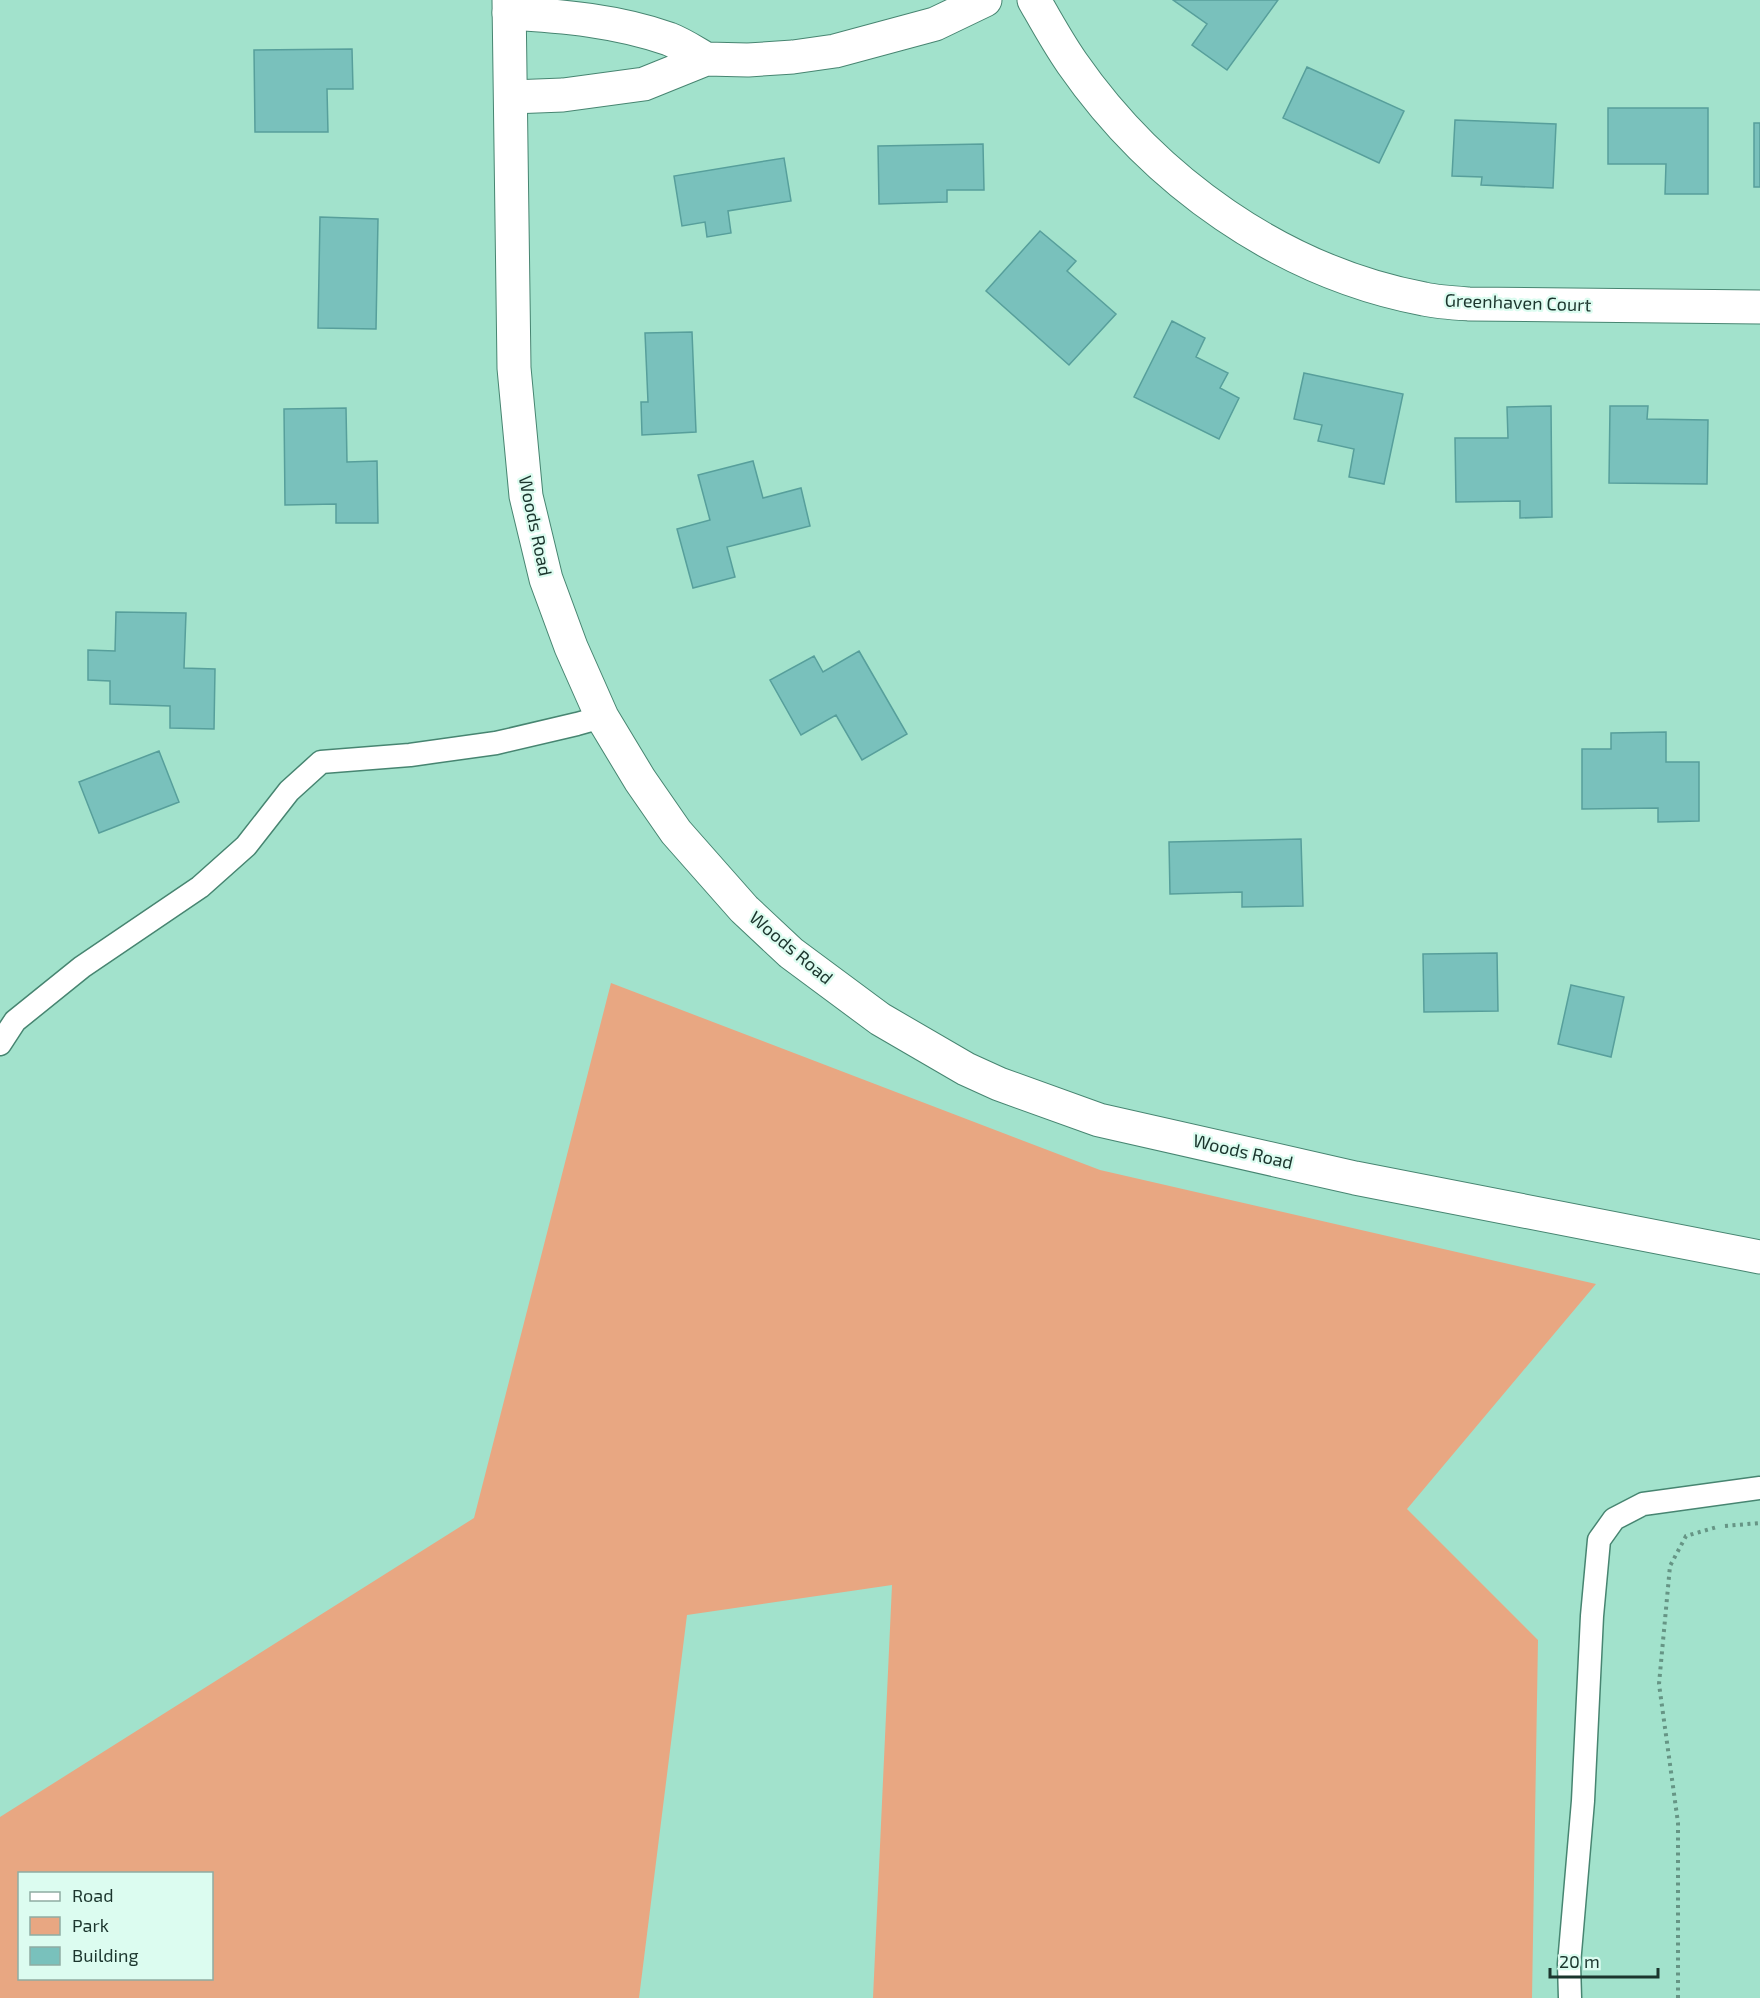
<svg xmlns="http://www.w3.org/2000/svg" width="1760" height="1998" viewBox="0 0 1760 1998" font-family="'Exo 2',sans-serif">
<style>
.green{fill:#e8a782;fill-rule:evenodd}
.building{fill:#79c1bc;stroke:#579f9b;stroke-width:1.5}
.lines{fill:none;stroke-linecap:round;stroke-linejoin:round}
.service-casing{stroke:#478571;stroke-width:25}
.minor-casing{stroke:#478571;stroke-width:35}
.tertiary-casing{stroke:#478571;stroke-width:35}
.path{stroke:#669585;stroke-width:4;stroke-dasharray:3 4.5;stroke-linecap:butt}
.service{stroke:#fff;stroke-width:22}
.minor{stroke:#fff;stroke-width:33}
.tertiary{stroke:#fff;stroke-width:33}
.labels{text-anchor:middle;stroke-width:4.5;stroke-linejoin:round;paint-order:stroke}
.street-label{font-size:18px;fill:#1b352d;stroke:#dcfcf0}
</style>
<rect width="100%" height="100%" fill="#a2e2cc"/>
<path class="green" d="M 611,983 L 1100,1170 L 1596,1284 L 1407,1509 L 1538,1640 L 1532,1998 L 873,1998 L 892,1585 L 687,1615 L 639,1998 L 0,1998 L 0,1817 L 474,1518 ZM 20,1874 L 212,1874 L 212,1978 L 20,1978 Z"/>
<path class="building" d="M 1173,0 L 1278,0 L 1227,70 L 1192,45 L 1207,24 Z
M 352,49 L 353,89 L 327,89 L 328,132 L 255,132 L 254,50 Z
M 1307,67 L 1404,111 L 1379,163 L 1283,118 Z
M 1608,108 L 1708,108 L 1708,194 L 1665,194 L 1666,164 L 1608,164 Z
M 1455,120 L 1556,124 L 1553,188 L 1481,185 L 1482,177 L 1452,176 Z
M 1754,123 L 1760,123 L 1760,187 L 1754,187 Z
M 983,144 L 984,190 L 947,190 L 947,202 L 879,204 L 878,146 Z
M 784,158 L 791,201 L 728,211 L 731,233 L 707,237 L 705,222 L 682,226 L 674,176 Z
M 320,217 L 378,219 L 376,329 L 318,328 Z
M 1040,231 L 1076,261 L 1067,271 L 1116,314 L 1069,365 L 986,291 Z
M 1172,321 L 1205,338 L 1196,357 L 1228,373 L 1220,388 L 1239,398 L 1219,439 L 1134,397 Z
M 692,332 L 696,432 L 642,435 L 641,402 L 648,402 L 645,333 Z
M 1304,373 L 1403,394 L 1384,484 L 1349,477 L 1354,449 L 1318,441 L 1322,425 L 1294,419 Z
M 1551,406 L 1552,517 L 1520,518 L 1520,501 L 1456,502 L 1455,438 L 1508,438 L 1507,407 Z
M 1610,406 L 1648,406 L 1647,419 L 1708,420 L 1707,484 L 1609,483 Z
M 346,408 L 347,462 L 377,461 L 378,523 L 336,523 L 336,504 L 285,505 L 284,409 Z
M 753,461 L 763,498 L 801,488 L 810,526 L 727,547 L 735,577 L 693,588 L 677,529 L 710,520 L 698,475 Z
M 116,612 L 186,613 L 184,668 L 215,669 L 214,729 L 170,728 L 170,706 L 110,704 L 110,681 L 88,680 L 88,650 L 115,651 Z
M 859,651 L 907,734 L 862,760 L 836,715 L 801,735 L 770,680 L 814,656 L 823,672 Z
M 1666,732 L 1666,762 L 1699,762 L 1699,821 L 1658,822 L 1658,808 L 1582,809 L 1582,749 L 1611,749 L 1611,733 Z
M 159,751 L 179,802 L 99,833 L 79,782 Z
M 1301,839 L 1303,906 L 1242,907 L 1242,892 L 1170,894 L 1169,842 Z
M 1497,953 L 1498,1011 L 1424,1012 L 1423,954 Z
M 1571,985 L 1624,997 L 1611,1057 L 1558,1044 Z"/>
<g class="lines">
<g class="service-casing">
<path id="service" d="M 0,1044 L 15,1021 L 82,967 L 200,887 L 246,846 L 289,791 L 321,762 L 410,755 L 496,743 L 577,724 L 602,717
M 1570,1998 L 1569,1964 L 1583,1801 L 1592,1616 L 1599,1540 L 1614,1519 L 1643,1504 L 1760,1488"/>
</g>
<g class="minor-casing">
<path id="minor" d="M 1034,0 C 1046,21 1058,43 1072,63 C 1154,181 1281,272 1424,299 C 1438,302 1454,303 1469,304 L 1760,307
M 509,13 C 563,16 618,21 669,39 C 682,44 694,52 706,59
M 511,97 L 563,95 L 644,84 L 706,59 L 748,60 L 793,57 L 835,51 L 935,24 L 985,0"/>
</g>
<g class="tertiary-casing">
<path id="tertiary" d="M 509,0 L 514,368 L 526,496 L 546,579 L 571,647 L 602,717 L 640,780 L 676,832 L 744,909 L 791,953 L 880,1019 L 966,1069 L 999,1084 L 1099,1120 L 1355,1178 L 1760,1257"/>
</g>
<path class="path" d="M 1725,1526 L 1760,1523
M 1678,1998 L 1678,1823 L 1659,1684 L 1670,1566 L 1686,1536 L 1717,1527"/>
<use href="#service" class="service"/>
<use href="#minor" class="minor"/>
<use href="#tertiary" class="tertiary"/>
</g>
<g class="labels">
<g class="street-label">
<text transform="translate(1518 303) rotate(2)" y="6">Greenhaven Court</text>
<text transform="translate(535 526) rotate(78)" y="6">Woods Road</text>
<text transform="translate(791 948) rotate(40)" y="6">Woods Road</text>
<text transform="translate(1243 1152) rotate(13)" y="6">Woods Road</text>
</g>
</g>
<rect x="18" y="1872" width="195" height="108" fill="#dcfcf0" stroke="#8faca2" stroke-width="1.5"/>
<rect x="30" y="1892" width="30" height="9" fill="#ffffff" stroke="#8faca2" stroke-width="1.5"/>
<text x="72" y="1902" font-size="18" fill="#1b352d">Road</text>
<rect x="30" y="1917" width="30" height="18" fill="#e8a782" stroke="#8faca2" stroke-width="1.5"/>
<text x="72" y="1932" font-size="18" fill="#1b352d">Park</text>
<rect x="30" y="1947" width="30" height="18" fill="#79c1bc" stroke="#8faca2" stroke-width="1.5"/>
<text x="72" y="1962" font-size="18" fill="#1b352d">Building</text>
<path d="M1550 1968v9h108v-9" fill="none" stroke="#1b352d" stroke-width="3"/>
<text x="1559" y="1968" font-size="18" fill="#1b352d" stroke="#dcfcf0" stroke-width="4.5" paint-order="stroke">20 m</text>
</svg>
